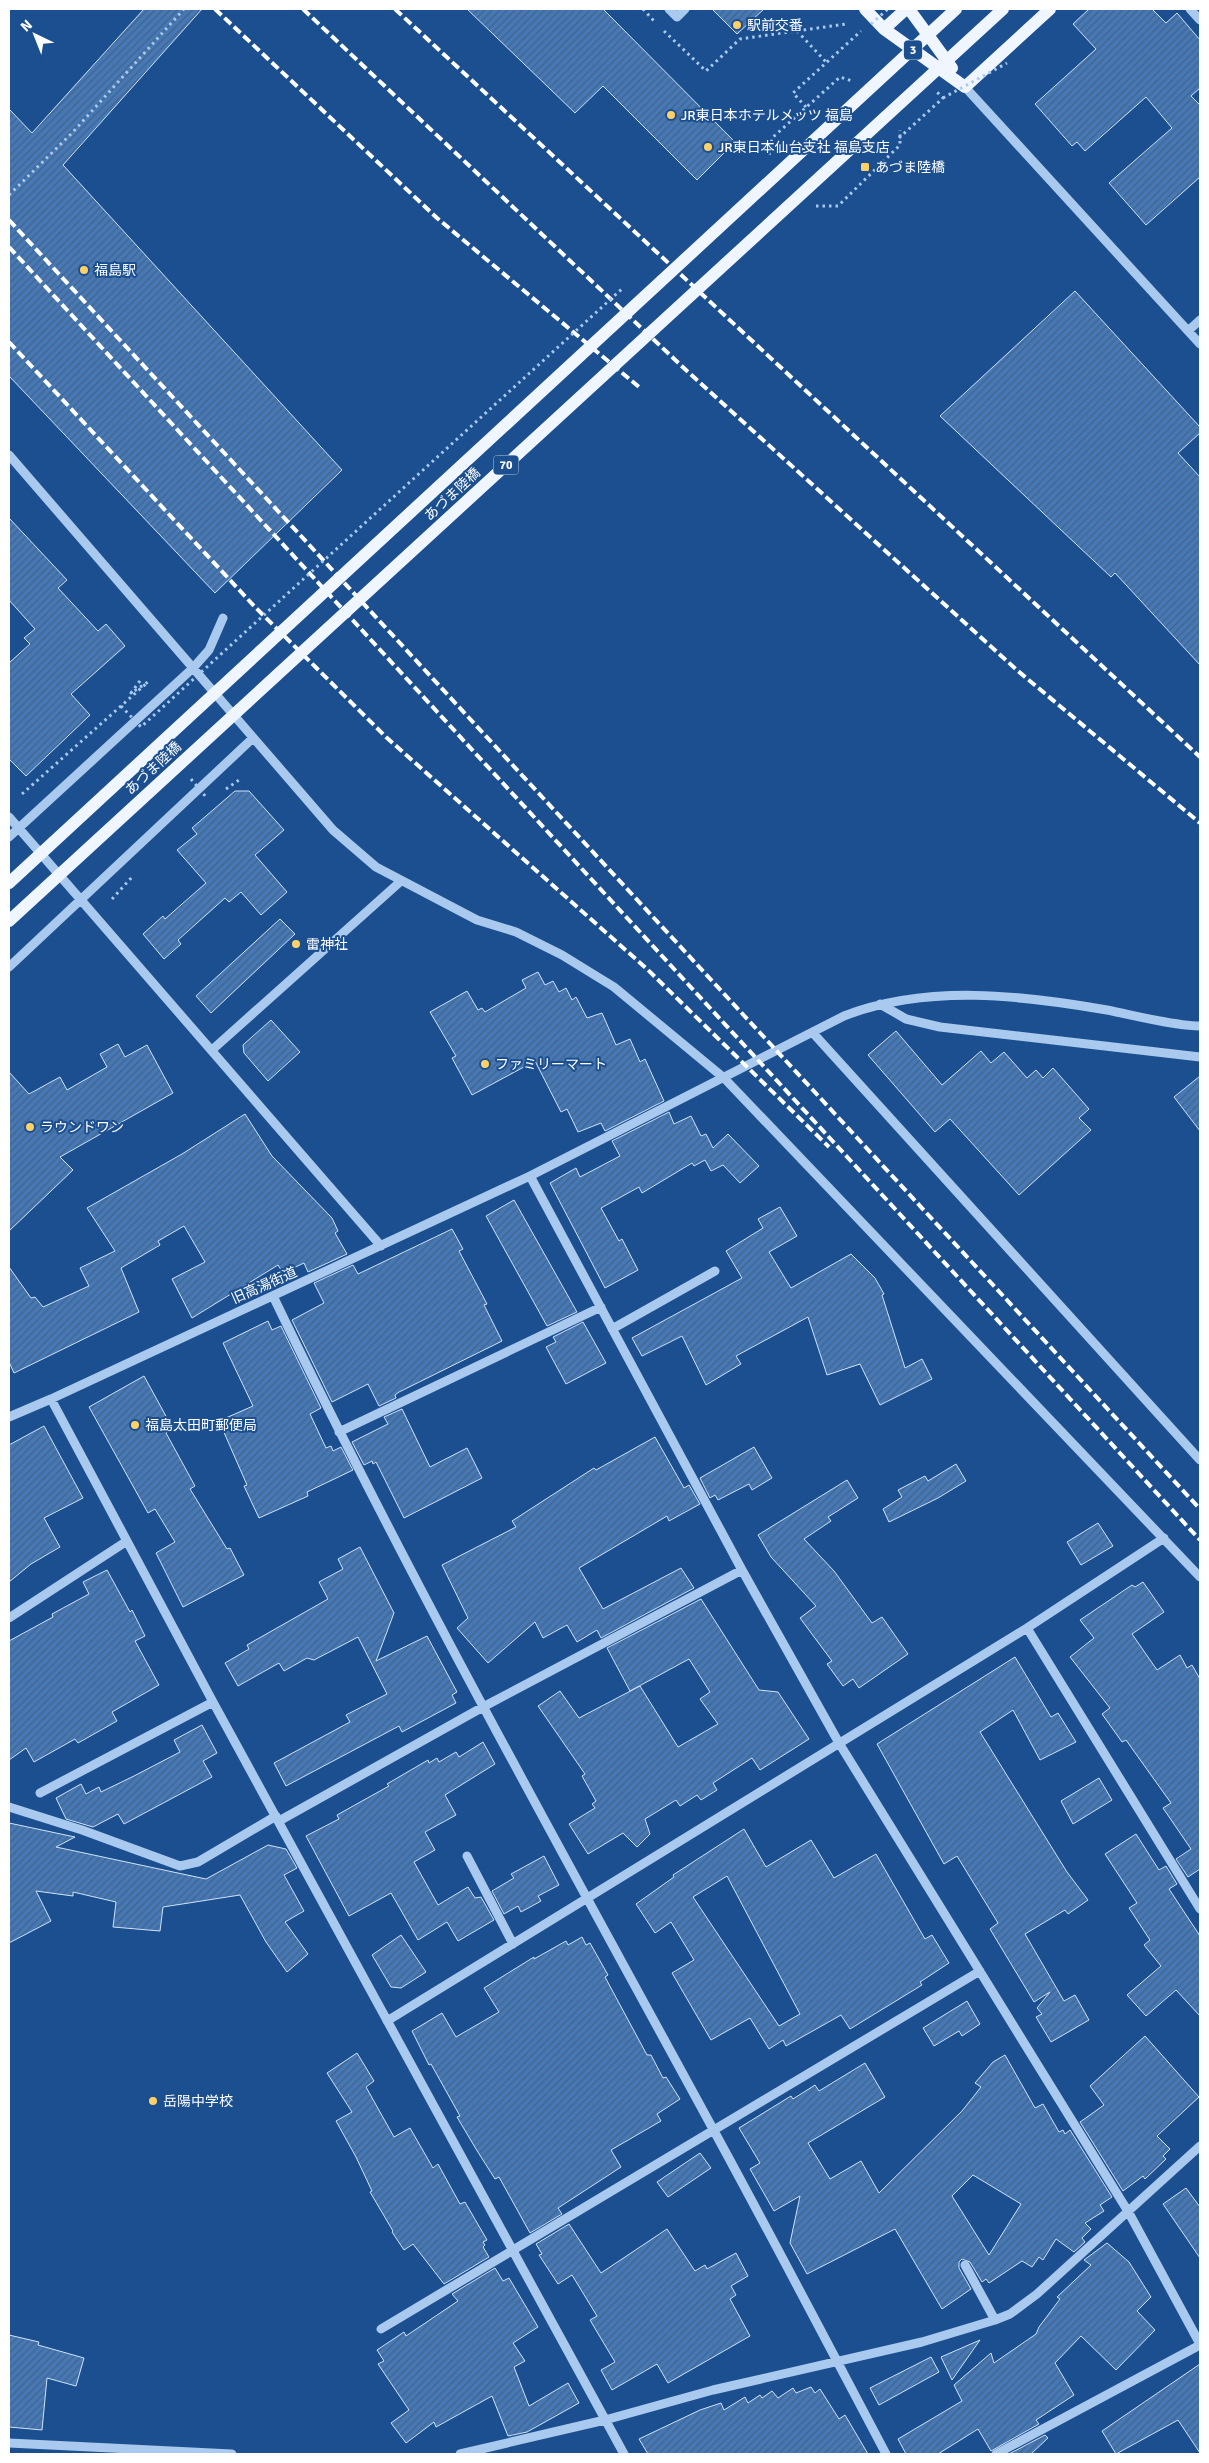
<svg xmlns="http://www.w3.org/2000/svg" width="1209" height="2463" viewBox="0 0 1209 2463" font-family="Signika,'Noto Sans JP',sans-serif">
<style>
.building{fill:url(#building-hatch);stroke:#cfe3fa;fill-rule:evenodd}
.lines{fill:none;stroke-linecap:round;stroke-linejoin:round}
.path{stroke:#a9c9ee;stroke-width:3;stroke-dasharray:2.5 4;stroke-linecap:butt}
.minor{stroke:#a9c9ee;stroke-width:9}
.major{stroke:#f0f6ff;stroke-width:12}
.rail{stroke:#fff;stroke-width:4;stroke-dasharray:9 4;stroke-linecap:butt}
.path-bridge{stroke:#a9c9ee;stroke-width:3;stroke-dasharray:2.5 4;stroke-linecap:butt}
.major-bridge{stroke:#f0f6ff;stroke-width:12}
.poi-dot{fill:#ffd166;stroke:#1b4f8f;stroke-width:2}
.labels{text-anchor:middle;stroke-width:4;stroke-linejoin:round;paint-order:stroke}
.shield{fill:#1b4f8f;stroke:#bbcadd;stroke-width:1}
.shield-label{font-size:12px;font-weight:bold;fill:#fff}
.poi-label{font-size:14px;fill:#fff;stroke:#1b4f8f;text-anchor:start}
.street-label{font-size:14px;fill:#fff;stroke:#1b4f8f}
</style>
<defs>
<pattern id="building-hatch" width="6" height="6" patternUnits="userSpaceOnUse" patternTransform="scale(1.25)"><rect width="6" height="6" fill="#4478b7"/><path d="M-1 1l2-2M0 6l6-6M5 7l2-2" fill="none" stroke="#486282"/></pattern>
</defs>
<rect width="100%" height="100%" fill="#1b4f8f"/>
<path class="building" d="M 144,9 L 202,9 L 63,165 L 342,470 L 215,593 L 9,376 L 9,109 L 32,133 Z
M 467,9 L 603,9 L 735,142 L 697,180 L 603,86 L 575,113 Z
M 712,9 L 764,9 L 737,34 Z
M 1089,9 L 1152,9 L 1166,23 L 1177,13 L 1200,40 L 1200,88 L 1191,96 L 1200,105 L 1200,177 L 1146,225 L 1109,183 L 1172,128 L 1146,97 L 1085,151 L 1077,142 L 1072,146 L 1035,104 L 1096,49 L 1073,24 Z
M 1075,291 L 1200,427 L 1200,433 L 1178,453 L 1200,477 L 1200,665 L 1115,573 L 1111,577 L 940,416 Z
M 9,518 L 67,580 L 58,588 L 98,631 L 106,624 L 125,646 L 71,694 L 90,715 L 26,776 L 9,759 L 9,663 L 30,644 L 24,638 L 35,629 L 9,600 Z
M 235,791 L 249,791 L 284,830 L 255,855 L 287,892 L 261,915 L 241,892 L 229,902 L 225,898 L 178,940 L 181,944 L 164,959 L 143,934 L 163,916 L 165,919 L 206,883 L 177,850 L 197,834 L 192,828 Z
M 280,919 L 295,934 L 211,1013 L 196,996 Z
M 538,972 L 545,985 L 553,981 L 559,992 L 566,988 L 572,1000 L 576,997 L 587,1018 L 602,1013 L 616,1045 L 630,1039 L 640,1062 L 645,1059 L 664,1101 L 605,1131 L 601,1123 L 578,1132 L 567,1109 L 561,1112 L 535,1061 L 472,1095 L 452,1058 L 456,1056 L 430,1012 L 467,991 L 478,1010 L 482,1008 L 485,1012 L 526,988 L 522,980 Z
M 271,1020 L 300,1052 L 268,1081 L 244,1053 L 243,1045 Z
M 896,1031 L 942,1085 L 981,1051 L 991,1063 L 1004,1052 L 1027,1078 L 1036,1070 L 1043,1078 L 1053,1068 L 1089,1109 L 1079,1118 L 1091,1130 L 1019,1195 L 950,1119 L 935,1132 L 868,1055 Z
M 118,1044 L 125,1057 L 147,1045 L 173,1093 L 60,1157 L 73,1170 L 9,1231 L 9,1072 L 29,1094 L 60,1077 L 67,1090 L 107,1067 L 100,1054 Z
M 1200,1076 L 1200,1131 L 1174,1097 Z
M 669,1112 L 674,1124 L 691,1116 L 701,1136 L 706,1134 L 713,1148 L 728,1134 L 759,1166 L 740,1183 L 723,1165 L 711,1171 L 705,1160 L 694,1166 L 692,1163 L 642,1193 L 639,1187 L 601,1208 L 619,1241 L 622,1239 L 638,1270 L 605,1288 L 550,1183 L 576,1168 L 580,1177 L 620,1156 L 612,1141 Z
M 245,1114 L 272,1156 L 332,1218 L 338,1231 L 335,1233 L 347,1254 L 308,1272 L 304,1263 L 283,1273 L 278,1265 L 192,1318 L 172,1279 L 205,1262 L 184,1226 L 158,1241 L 160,1245 L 121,1268 L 139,1312 L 14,1373 L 9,1362 L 9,1267 L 31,1298 L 35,1297 L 43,1307 L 89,1286 L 80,1268 L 115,1251 L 87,1208 L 182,1154 Z
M 514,1200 L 577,1312 L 547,1326 L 486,1216 Z
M 780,1207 L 797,1236 L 769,1252 L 791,1288 L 851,1254 L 875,1278 L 884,1294 L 882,1295 L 905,1368 L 922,1359 L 932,1379 L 880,1405 L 860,1364 L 827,1375 L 808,1317 L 736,1356 L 741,1364 L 706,1385 L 682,1336 L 642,1356 L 632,1338 L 742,1278 L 726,1251 L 763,1228 L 758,1219 Z
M 452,1229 L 463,1249 L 459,1251 L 487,1304 L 484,1305 L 502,1341 L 399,1392 L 395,1395 L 396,1398 L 379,1406 L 368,1384 L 332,1402 L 292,1320 L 324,1303 L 314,1283 L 353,1265 L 358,1274 Z
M 268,1321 L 272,1330 L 281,1326 L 321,1408 L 310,1414 L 326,1448 L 331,1446 L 333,1451 L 341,1447 L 353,1470 L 307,1492 L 308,1496 L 259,1518 L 244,1486 L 247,1485 L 219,1421 L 253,1406 L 223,1343 Z
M 583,1322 L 606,1363 L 566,1384 L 546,1347 L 556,1342 L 553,1337 Z
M 144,1376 L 173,1429 L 166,1433 L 195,1486 L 190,1489 L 227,1549 L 230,1548 L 244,1575 L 183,1607 L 156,1553 L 175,1542 L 155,1509 L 148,1513 L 89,1407 Z
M 402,1409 L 430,1467 L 467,1448 L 482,1478 L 404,1518 L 376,1462 L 373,1464 L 372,1461 L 364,1465 L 352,1442 L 388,1424 L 384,1417 Z
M 44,1426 L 83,1498 L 44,1518 L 60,1547 L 31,1564 L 9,1582 L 9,1445 Z
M 655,1437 L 684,1488 L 689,1485 L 700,1504 L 669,1521 L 667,1516 L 579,1568 L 603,1609 L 681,1568 L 694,1588 L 601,1638 L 597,1630 L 577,1642 L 567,1625 L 543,1638 L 535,1622 L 488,1663 L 457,1628 L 468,1618 L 442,1565 L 516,1527 L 512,1521 L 594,1468 L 596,1470 Z
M 754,1447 L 772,1478 L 752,1490 L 749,1484 L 718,1500 L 715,1495 L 710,1498 L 700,1478 Z
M 956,1464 L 966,1481 L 938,1498 L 889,1522 L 883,1509 L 902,1497 L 898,1490 L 925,1476 L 928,1481 Z
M 847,1480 L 858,1498 L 828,1517 L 831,1521 L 804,1539 L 834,1571 L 872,1623 L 882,1617 L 908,1654 L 859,1688 L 853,1679 L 843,1686 L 827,1664 L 832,1661 L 800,1618 L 816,1606 L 771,1557 L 758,1535 Z
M 1098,1523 L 1113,1546 L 1081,1565 L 1067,1542 Z
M 360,1547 L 394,1613 L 376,1661 L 427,1636 L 457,1692 L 452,1695 L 456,1703 L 402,1732 L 399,1726 L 286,1786 L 274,1763 L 350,1722 L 346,1715 L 387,1694 L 358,1637 L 314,1660 L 307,1658 L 284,1671 L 279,1663 L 238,1686 L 225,1663 L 249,1649 L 247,1645 L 328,1599 L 319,1582 L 343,1569 L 338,1559 Z
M 107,1570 L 130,1612 L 132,1610 L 145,1636 L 135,1641 L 159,1685 L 112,1712 L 117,1721 L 78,1743 L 75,1739 L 34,1762 L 26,1748 L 9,1760 L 9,1641 L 53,1617 L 52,1614 L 89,1594 L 83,1582 Z
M 1143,1582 L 1164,1612 L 1132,1634 L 1157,1670 L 1180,1655 L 1187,1668 L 1192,1665 L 1200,1679 L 1200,1869 L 1188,1877 L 1176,1859 L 1191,1849 L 1163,1808 L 1171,1803 L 1126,1740 L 1122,1742 L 1102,1714 L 1110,1708 L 1070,1657 L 1094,1638 L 1080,1620 L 1132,1585 L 1135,1587 Z
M 701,1599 L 759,1690 L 778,1692 L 809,1739 L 760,1770 L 752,1758 L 713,1783 L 717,1790 L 701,1800 L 697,1795 L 680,1806 L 676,1800 L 645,1819 L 650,1834 L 637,1847 L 623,1833 L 588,1854 L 569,1824 L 595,1808 L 592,1804 L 596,1801 L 582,1776 L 585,1774 L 538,1706 L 560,1691 L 579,1718 L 640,1686 L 678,1747 L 718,1724 L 700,1699 L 710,1692 L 689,1659 L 630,1691 L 607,1648 Z
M 1015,1657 L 1051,1717 L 1058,1713 L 1076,1742 L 1040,1760 L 1013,1710 L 980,1732 L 1067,1872 L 1088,1900 L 1068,1914 L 1065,1910 L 1025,1934 L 1064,2001 L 1075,1995 L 1089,2020 L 1051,2042 L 1036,2017 L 1042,2014 L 1037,2008 L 1050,1992 L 1034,2002 L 990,1929 L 998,1923 L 957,1856 L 944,1864 L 877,1744 Z
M 202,1725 L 217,1753 L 203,1761 L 212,1777 L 124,1824 L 118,1814 L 93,1827 L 66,1819 L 56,1798 L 81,1784 L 86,1794 L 99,1787 L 101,1792 L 134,1776 L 180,1752 L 174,1740 Z
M 483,1742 L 495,1764 L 445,1795 L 456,1815 L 425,1832 L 435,1850 L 414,1862 L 438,1905 L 468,1887 L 475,1898 L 481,1897 L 494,1920 L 458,1941 L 447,1922 L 418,1940 L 391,1893 L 349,1916 L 306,1836 L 339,1819 L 337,1815 L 389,1786 L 387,1784 L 428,1760 L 429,1763 L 437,1758 L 439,1762 L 456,1752 L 459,1757 Z
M 1099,1778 L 1112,1800 L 1073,1824 L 1061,1801 Z
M 9,1823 L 75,1837 L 56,1847 L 206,1879 L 268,1845 L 286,1849 L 297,1868 L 284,1875 L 304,1911 L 285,1922 L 308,1954 L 287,1972 L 266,1942 L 240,1895 L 163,1907 L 160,1931 L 113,1927 L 116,1902 L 73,1892 L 73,1896 L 36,1891 L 51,1921 L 9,1943 Z
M 744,1829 L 766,1867 L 811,1840 L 834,1878 L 876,1854 L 925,1939 L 932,1935 L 949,1963 L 920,1982 L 922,1985 L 850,2029 L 841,2015 L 786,2046 L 783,2040 L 769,2049 L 750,2018 L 711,2040 L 672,1973 L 694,1960 L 671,1922 L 655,1933 L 636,1904 L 674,1877 L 673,1875 ZM 727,1876 L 800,2014 L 779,2026 L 693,1897 Z
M 1136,1834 L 1159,1870 L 1166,1866 L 1177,1884 L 1169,1889 L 1200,1936 L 1200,2016 L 1176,1990 L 1146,2016 L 1127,1995 L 1161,1966 L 1144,1945 L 1150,1940 L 1129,1908 L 1137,1903 L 1105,1854 Z
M 544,1856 L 559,1885 L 538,1896 L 541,1901 L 521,1912 L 518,1906 L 504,1914 L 492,1891 L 514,1878 L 511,1874 Z
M 401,1935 L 426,1972 L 401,1988 L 391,1987 L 372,1955 Z
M 582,1937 L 586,1945 L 590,1943 L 608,1975 L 605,1977 L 647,2055 L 651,2055 L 663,2078 L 666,2077 L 680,2099 L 657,2114 L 661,2121 L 611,2150 L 621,2167 L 558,2208 L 562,2214 L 530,2233 L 499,2177 L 495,2179 L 476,2149 L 457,2117 L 460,2116 L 431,2064 L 429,2065 L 412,2031 L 442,2013 L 456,2037 L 499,2012 L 484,1988 L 534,1957 L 534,1959 L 566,1941 L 568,1945 Z
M 967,2001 L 980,2024 L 962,2036 L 959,2031 L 934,2046 L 923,2028 Z
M 1145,2036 L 1199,2097 L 1157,2136 L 1170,2149 L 1163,2156 L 1166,2159 L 1145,2179 L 1143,2176 L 1123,2191 L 1080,2122 L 1104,2105 L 1090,2086 Z
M 357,2053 L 374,2081 L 366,2087 L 394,2137 L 410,2128 L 433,2168 L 438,2164 L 460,2204 L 465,2202 L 487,2240 L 483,2242 L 485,2245 L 483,2247 L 489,2257 L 444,2284 L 413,2244 L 404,2250 L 392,2232 L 393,2231 L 370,2192 L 372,2191 L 356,2157 L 336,2121 L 352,2112 L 327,2073 Z
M 1005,2055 L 1035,2108 L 1043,2104 L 1059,2132 L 1063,2130 L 1065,2134 L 1070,2130 L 1112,2197 L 1100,2205 L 1104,2211 L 1085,2223 L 1091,2229 L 1082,2238 L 1085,2242 L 1074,2252 L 1056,2239 L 1043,2260 L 1039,2257 L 1032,2267 L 1022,2261 L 989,2283 L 986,2279 L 982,2282 L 970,2262 L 962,2259 L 959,2262 L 959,2268 L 971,2289 L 942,2309 L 895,2229 L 807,2274 L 790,2243 L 800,2196 L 774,2211 L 750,2169 L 760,2163 L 739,2128 L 791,2096 L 793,2099 L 815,2085 L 819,2091 L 865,2063 L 885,2097 L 808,2143 L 830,2179 L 861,2161 L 879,2193 L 962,2111 L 981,2087 L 975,2083 L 993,2062 ZM 973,2175 L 1021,2204 L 989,2255 L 952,2196 Z
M 700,2153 L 711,2168 L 668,2197 L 657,2182 Z
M 1186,2188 L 1200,2207 L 1200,2258 L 1163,2204 Z
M 569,2224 L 601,2273 L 667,2229 L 695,2271 L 705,2265 L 707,2269 L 736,2253 L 748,2276 L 731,2286 L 736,2295 L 730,2299 L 750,2336 L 668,2383 L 657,2364 L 612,2390 L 601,2370 L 615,2362 L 590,2320 L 597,2316 L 572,2275 L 558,2284 L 539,2255 L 542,2254 L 536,2244 Z
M 1107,2243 L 1129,2262 L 1151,2297 L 1137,2311 L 1155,2330 L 1116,2370 L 1081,2336 L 1055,2363 L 1074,2395 L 1036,2420 L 1039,2424 L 991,2451 L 978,2429 L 938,2454 L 906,2454 L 898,2439 L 962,2401 L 954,2385 L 991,2353 L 994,2363 L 1036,2334 L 1039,2327 L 1060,2299 L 1057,2297 L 1091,2265 L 1084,2260 Z
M 495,2268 L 503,2281 L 509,2278 L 538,2327 L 513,2343 L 525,2361 L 514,2367 L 529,2406 L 568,2383 L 579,2403 L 527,2432 L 508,2436 L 492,2396 L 436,2427 L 434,2422 L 406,2443 L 391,2423 L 409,2410 L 378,2364 L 384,2361 L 377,2350 L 404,2332 L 406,2336 L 458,2301 L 452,2294 Z
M 9,2335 L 39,2342 L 38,2345 L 84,2358 L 76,2386 L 47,2378 L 42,2430 L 9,2427 Z
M 980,2340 L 952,2380 L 941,2357 Z
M 931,2357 L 939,2372 L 879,2405 L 870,2388 Z
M 1200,2364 L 1200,2453 L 1178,2420 L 1116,2454 L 1102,2431 Z
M 811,2387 L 815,2393 L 820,2389 L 839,2419 L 845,2415 L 868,2454 L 648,2454 L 639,2439 L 700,2410 L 721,2403 L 724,2410 L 745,2397 L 748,2403 L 760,2395 L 762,2398 L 772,2391 L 778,2398 L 793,2388 L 796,2393 Z
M 1045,2435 L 1048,2438 L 1031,2454 L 1009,2454 Z"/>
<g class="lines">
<path class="path" d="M 643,9 L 654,21
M 664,31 L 706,71 L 740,39 L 846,24
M 797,31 L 827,63
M 806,107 L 793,93 L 861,31
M 899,138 L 943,98 L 937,92
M 9,195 L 73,132 L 184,9
M 226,789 L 239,780
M 22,794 L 148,682 L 131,693 L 142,678
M 112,899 L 132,877"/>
<path class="minor" d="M 669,9 L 677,17 L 685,9
M 1190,9 L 1200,20
M 965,87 L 1200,344
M 1188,331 L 1200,320
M 9,455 L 333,830 L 376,867 L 477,920 L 516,932 L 562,955 L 614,987 L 724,1078 L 1200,1577
M 9,817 L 381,1246
M 9,837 L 193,668 L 209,650 L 223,618
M 9,967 L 253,738
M 880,1004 L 906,1019 L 940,1027 L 1200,1057
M 813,1033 L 1200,1460
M 212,1050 L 401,881
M 530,1176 L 742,1570 L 839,1743 L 1129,2213 L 1200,2344
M 273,1296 C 409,1579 563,1853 713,2129 C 772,2237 829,2346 886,2454
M 612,1329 L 715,1271
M 51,1399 L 213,1702 L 624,2454
M 9,1417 L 51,1399 L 530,1176 L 844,1016 C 927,984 1021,995 1107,1010 C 1133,1015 1174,1026 1200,1026
M 339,1432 L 601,1307
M 9,1618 L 127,1541
M 1027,1628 L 1200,1909
M 40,1793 L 213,1702
M 9,1807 L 82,1830 L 180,1866 L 198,1862 L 276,1816
M 279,1821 L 483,1707 L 742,1570
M 467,1856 L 513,1944
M 387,2021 L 1027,1628 L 1164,1538
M 965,2265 L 995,2320
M 381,2329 L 980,1971
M 9,2443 L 232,2454
M 460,2454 L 605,2420 L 713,2390 L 922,2342 L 995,2320 L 1010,2314 L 1037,2294 L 1200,2146
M 996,2454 L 1200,2345"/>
<path class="major" d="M 865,9 L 884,29 L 965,87
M 909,9 L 952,68
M 884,29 L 906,9
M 965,87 L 1050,9"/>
<path class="rail" d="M 215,9 L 437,218 L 639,387
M 303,9 L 687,371 L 1018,671 L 1200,823
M 395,9 L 1200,757
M 9,220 L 1200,1509
M 9,247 L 1200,1540
M 9,342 L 255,607 L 386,737 L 647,969 L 829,1147"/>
<path class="path-bridge" d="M 871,24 L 888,9
M 943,98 L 1007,63
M 769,155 L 772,138 L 840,77 L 852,81
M 816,206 L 838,206 L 900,145 L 900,130
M 121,706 L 141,727 L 624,287
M 191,779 L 206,797"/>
<path class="major-bridge" d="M 9,883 L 956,9
M 9,921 L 1003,9"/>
</g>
<g class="poi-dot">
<circle cx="737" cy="25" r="5"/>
<circle cx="671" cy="115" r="5"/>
<circle cx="708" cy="147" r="5"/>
<rect x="860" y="162" width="10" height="10" rx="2.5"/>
<circle cx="84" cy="270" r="5"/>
<circle cx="296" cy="944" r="5"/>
<circle cx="485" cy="1064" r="5"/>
<circle cx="30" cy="1127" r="5"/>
<circle cx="135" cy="1425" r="5"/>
<circle cx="153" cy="2101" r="5"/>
</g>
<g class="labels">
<g class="shield">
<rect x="904" y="40.5" width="18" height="19" rx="4"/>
<rect x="493.5" y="455.5" width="25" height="19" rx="4"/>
</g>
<g class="shield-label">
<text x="913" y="54">3</text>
<text x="506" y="469">70</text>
</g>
<g class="poi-label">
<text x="747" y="30">駅前交番</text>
<text x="681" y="120">JR東日本ホテルメッツ 福島</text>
<text x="718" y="152">JR東日本仙台支社 福島支店</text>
<text x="875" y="172">あづま陸橋</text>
<text x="94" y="275">福島駅</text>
<text x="306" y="949">雷神社</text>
<text x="495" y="1069">ファミリーマート</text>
<text x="40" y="1132">ラウンドワン</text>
<text x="145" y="1430">福島太田町郵便局</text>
<text x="163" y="2106">岳陽中学校</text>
</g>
<g class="street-label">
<text transform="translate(452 494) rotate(-43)" y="5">あづま陸橋</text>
<text transform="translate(153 768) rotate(-43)" y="5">あづま陸橋</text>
<text transform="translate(264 1285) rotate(-24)" y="5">旧高湯街道</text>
</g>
</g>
<rect width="1209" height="2463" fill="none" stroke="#ffffff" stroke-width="20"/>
<g transform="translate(35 35) rotate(317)" stroke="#1b4f8f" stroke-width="4" paint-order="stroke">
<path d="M0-4L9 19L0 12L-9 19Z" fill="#ffffff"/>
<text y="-8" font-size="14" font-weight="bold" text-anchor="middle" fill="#ffffff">N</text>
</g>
</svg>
